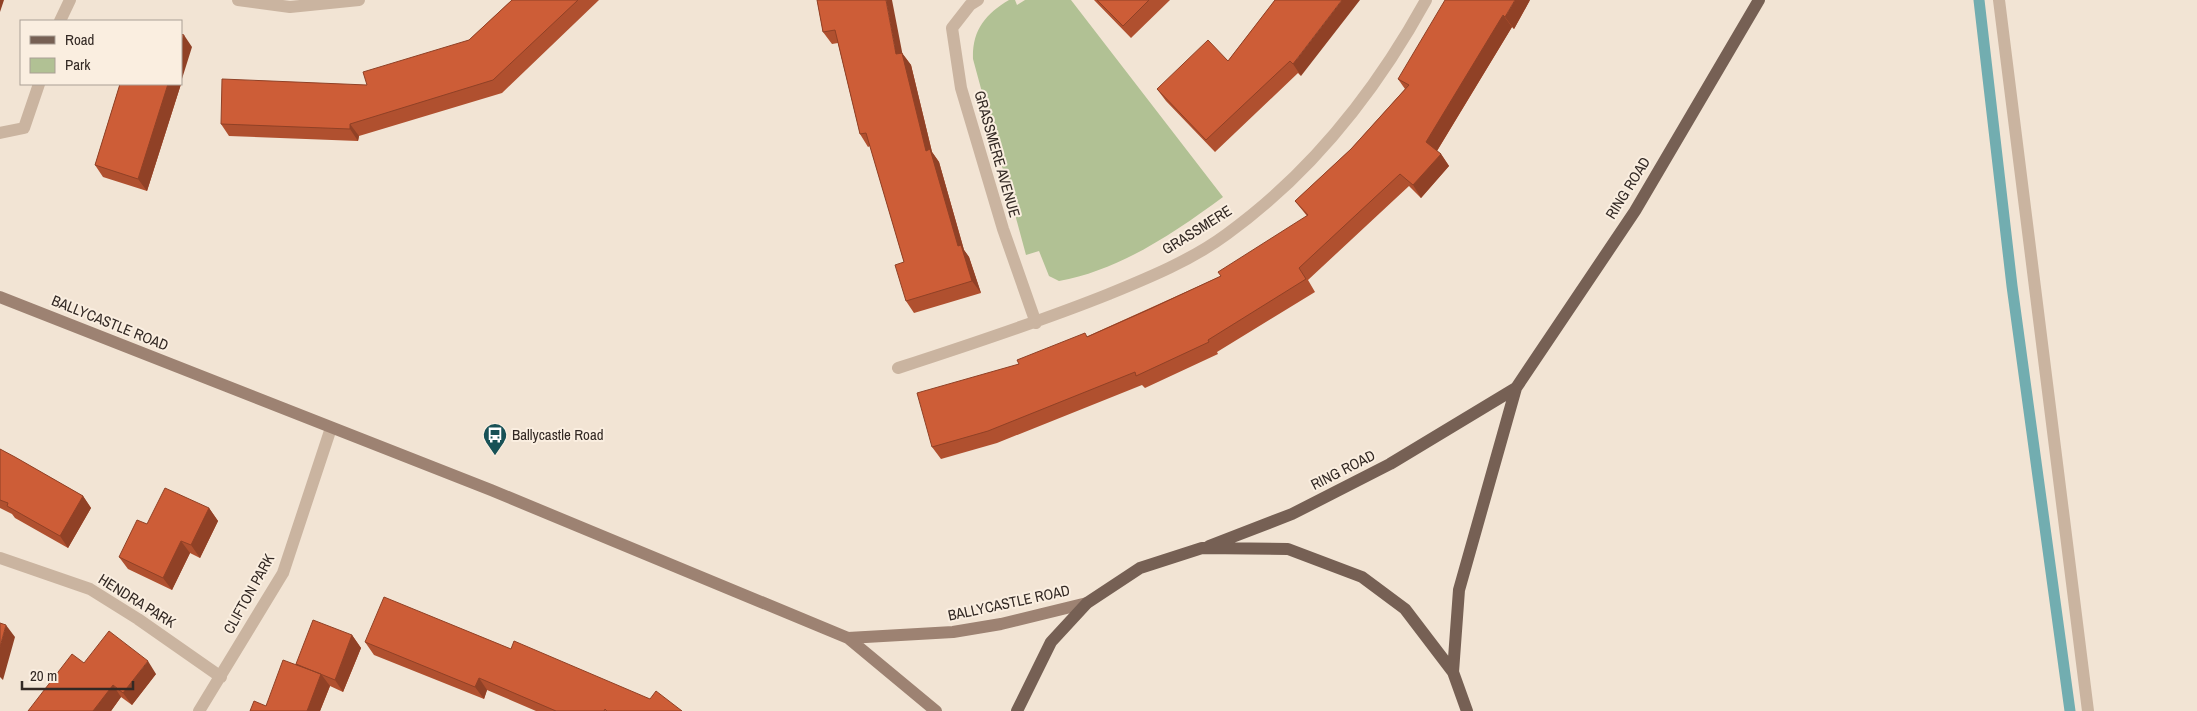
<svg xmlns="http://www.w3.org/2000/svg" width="2197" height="711" viewBox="0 0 2197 711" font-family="'Archivo Narrow',sans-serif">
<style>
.green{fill:#b1c194}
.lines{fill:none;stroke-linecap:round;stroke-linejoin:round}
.stream{stroke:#72adb0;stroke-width:11}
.service{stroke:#cab4a0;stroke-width:12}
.minor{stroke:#cab4a0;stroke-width:12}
.secondary{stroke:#9d8272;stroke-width:12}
.primary{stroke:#766054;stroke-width:12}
.wall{fill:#b0502f}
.shaded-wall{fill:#904126}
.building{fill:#cd5d37;stroke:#904126}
.labels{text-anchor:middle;stroke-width:4;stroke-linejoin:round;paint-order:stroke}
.street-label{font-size:15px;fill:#332924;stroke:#faeee0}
.poi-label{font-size:15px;fill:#332924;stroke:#faeee0;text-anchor:start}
</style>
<rect width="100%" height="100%" fill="#f2e4d4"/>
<path class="green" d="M 1009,0 L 1015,0 L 1017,5 L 1025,0 L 1071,0 L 1223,197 C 1174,233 1120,270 1059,281 L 1049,276 L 1039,251 L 1026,255 L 973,59 C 972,31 985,14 1009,0 Z"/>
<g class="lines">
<path class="stream" d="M 1979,0 L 2012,286 L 2070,711"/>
<path class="service" d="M 1999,0 L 2088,711"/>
<path class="minor" d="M 238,0 L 290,7 L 359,0
M 978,0 L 970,5 L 952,28 L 961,88 L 1003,229 L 1036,323
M 60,21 L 70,0
M 0,133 L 24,128 L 39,84
M 898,368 C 969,345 1039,322 1109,294 C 1148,278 1192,260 1227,234 C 1311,173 1376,91 1426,0
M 0,558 L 90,589 L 138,619 L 221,677
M 199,711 L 283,573 L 331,428"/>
<path class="secondary" d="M 0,297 L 491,490 L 848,638 L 936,711
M 848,638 L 953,632 L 1001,624 L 1087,603"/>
<path class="primary" d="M 1209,546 L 1292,514 L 1390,464 L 1516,388
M 1453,672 L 1459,590 L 1516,388 L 1635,211 L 1759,0
M 1017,711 L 1051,642 L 1087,603 L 1140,568 L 1202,548 L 1288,549 L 1362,577 L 1405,609 L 1453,672 L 1467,711"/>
</g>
<path class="wall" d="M 512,0 L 599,0 L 502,93 L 359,136 L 358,141 L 229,136 L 221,124 L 367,85 L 469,40 Z
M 817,0 L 902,53 L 911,65 L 932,152 L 939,162 L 964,250 L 969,257 L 981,293 L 914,313 L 906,301 L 904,262 L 870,146 L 868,147 L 860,134 L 838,43 L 832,44 L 823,32 Z
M 1094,0 L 1170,0 L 1131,38 Z
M 1275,0 L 1301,76 L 1298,73 L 1215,152 L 1166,101 L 1157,89 L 1228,61 Z
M 1530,0 L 1514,29 L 1512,27 L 1437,151 L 1441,154 L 1449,166 L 1421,198 L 1409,186 L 1308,280 L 1315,292 L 1217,352 L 1218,354 L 1145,388 L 1142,385 L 997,443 L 941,459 L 932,447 L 1019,364 L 1088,336 L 1221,276 L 1307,216 L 1295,201 L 1351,149 L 1405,89 L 1398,79 Z
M 120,84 L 181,84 L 147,191 L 103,177 L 95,165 Z
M 0,449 L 83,496 L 91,508 L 68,548 L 15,518 L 12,514 L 0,508 Z
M 209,508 L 218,521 L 200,558 L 190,553 L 172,590 L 128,569 L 119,557 L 147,524 Z
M 352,635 L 361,648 L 343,692 L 330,686 L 320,711 L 250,711 L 266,706 L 296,664 Z
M 365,642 L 511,649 L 682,711 L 536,711 L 487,690 L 484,699 L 374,655 Z
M 84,663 L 156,674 L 132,705 L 121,697 L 111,711 L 28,711 Z"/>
<path class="shaded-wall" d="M 0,0 L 4,0 L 0,12 Z
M 886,0 L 892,0 L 905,67 L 896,54 Z
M 1342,0 L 1360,0 L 1301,76 L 1293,64 Z
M 1515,0 L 1530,0 L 1514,29 L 1505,17 Z
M 1503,15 L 1512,27 L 1435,154 L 1426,142 Z
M 184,35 L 192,47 L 181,82 L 181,43 Z
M 902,53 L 911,65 L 932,152 L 939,162 L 964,250 L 969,257 L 981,293 L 972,281 L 958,246 L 926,151 Z
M 168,84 L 181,84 L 147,191 L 138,179 Z
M 350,124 L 359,136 L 358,141 L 350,129 Z
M 1441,154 L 1449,166 L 1421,198 L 1413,185 Z
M 83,496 L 91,508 L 68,548 L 60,536 Z
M 209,508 L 218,521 L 200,558 L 191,545 Z
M 181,541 L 190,553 L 172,590 L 163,578 Z
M 6,625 L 15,637 L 3,680 L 0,677 L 0,647 Z
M 352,635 L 361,648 L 343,692 L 335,680 Z
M 148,661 L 156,674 L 132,705 L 123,693 Z
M 321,674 L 330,686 L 320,711 L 307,711 Z
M 479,678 L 487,690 L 484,699 L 475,687 Z
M 113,685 L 121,697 L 111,711 L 93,711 Z"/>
<path class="building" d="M 512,0 L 578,0 L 493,80 L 350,124 L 350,129 L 221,124 L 222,79 L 367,85 L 363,72 L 469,40 Z
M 817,0 L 886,0 L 896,54 L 902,53 L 926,151 L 930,149 L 958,246 L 961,245 L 972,281 L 906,301 L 895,265 L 904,262 L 866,133 L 860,134 L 835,30 L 823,32 Z
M 1097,0 L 1149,0 L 1123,26 Z
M 1275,0 L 1342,0 L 1293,64 L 1290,61 L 1206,140 L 1157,89 L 1208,40 L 1228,61 Z
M 1445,0 L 1515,0 L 1505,17 L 1503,15 L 1426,142 L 1441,154 L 1413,185 L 1400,174 L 1299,268 L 1306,279 L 1208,340 L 1209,342 L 1136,376 L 1135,372 L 988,431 L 932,447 L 917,393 L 1019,364 L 1017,360 L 1085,333 L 1087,337 L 1150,309 L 1221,276 L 1218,272 L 1308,215 L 1295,201 L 1351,149 L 1409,85 L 1398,79 Z
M 181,34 L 184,35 L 181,43 Z
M 120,84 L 168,84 L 138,179 L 95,165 Z
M 0,449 L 15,457 L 83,496 L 60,536 L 7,506 L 8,503 L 0,500 Z
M 165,488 L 209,508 L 191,545 L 181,541 L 163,578 L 119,557 L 137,520 L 147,524 Z
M 384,597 L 511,649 L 514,641 L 650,699 L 656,691 L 682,711 L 607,711 L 605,709 L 604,711 L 556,711 L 479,678 L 475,687 L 365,642 Z
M 313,620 L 352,635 L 335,680 L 296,664 Z
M 0,623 L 6,625 L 0,647 Z
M 109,631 L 148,661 L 123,693 L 113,685 L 93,711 L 28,711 L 72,654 L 84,663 Z
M 283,660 L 321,674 L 307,711 L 250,711 L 254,701 L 266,706 Z"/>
<defs>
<g id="bus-pin" transform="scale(1.25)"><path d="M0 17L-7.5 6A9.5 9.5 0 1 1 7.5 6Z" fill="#185156" stroke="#faeee0"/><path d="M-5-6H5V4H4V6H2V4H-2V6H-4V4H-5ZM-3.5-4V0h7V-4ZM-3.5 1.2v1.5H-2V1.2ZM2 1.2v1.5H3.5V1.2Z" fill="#fff"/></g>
</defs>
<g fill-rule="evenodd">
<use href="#bus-pin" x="495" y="435"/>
</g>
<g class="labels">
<g class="street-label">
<text transform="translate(997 154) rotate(74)" y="5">GRASSMERE AVENUE</text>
<text transform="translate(1628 188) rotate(-58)" y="5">RING ROAD</text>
<text transform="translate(1197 230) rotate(-32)" y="5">GRASSMERE</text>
<text transform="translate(110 323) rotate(22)" y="5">BALLYCASTLE ROAD</text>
<text transform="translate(1343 470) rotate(-27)" y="5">RING ROAD</text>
<text transform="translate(249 594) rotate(-61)" y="5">CLIFTON PARK</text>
<text transform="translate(137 601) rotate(32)" y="5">HENDRA PARK</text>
<text transform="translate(1009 603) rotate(-12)" y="5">BALLYCASTLE ROAD</text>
</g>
<g class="poi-label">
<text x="512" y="440">Ballycastle Road</text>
</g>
</g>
<rect x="20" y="20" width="162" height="65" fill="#faeee0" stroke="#aa9f95"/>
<rect x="30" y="36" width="25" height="8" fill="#766054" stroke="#aa9f95"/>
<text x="65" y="45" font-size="15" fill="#332924">Road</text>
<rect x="30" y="58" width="25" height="15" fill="#b1c194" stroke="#aa9f95"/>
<text x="65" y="70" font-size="15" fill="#332924">Park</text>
<path d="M22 681v8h111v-8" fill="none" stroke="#332924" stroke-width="2.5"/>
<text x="30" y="681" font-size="15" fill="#332924" stroke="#faeee0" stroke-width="4" paint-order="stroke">20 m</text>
</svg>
